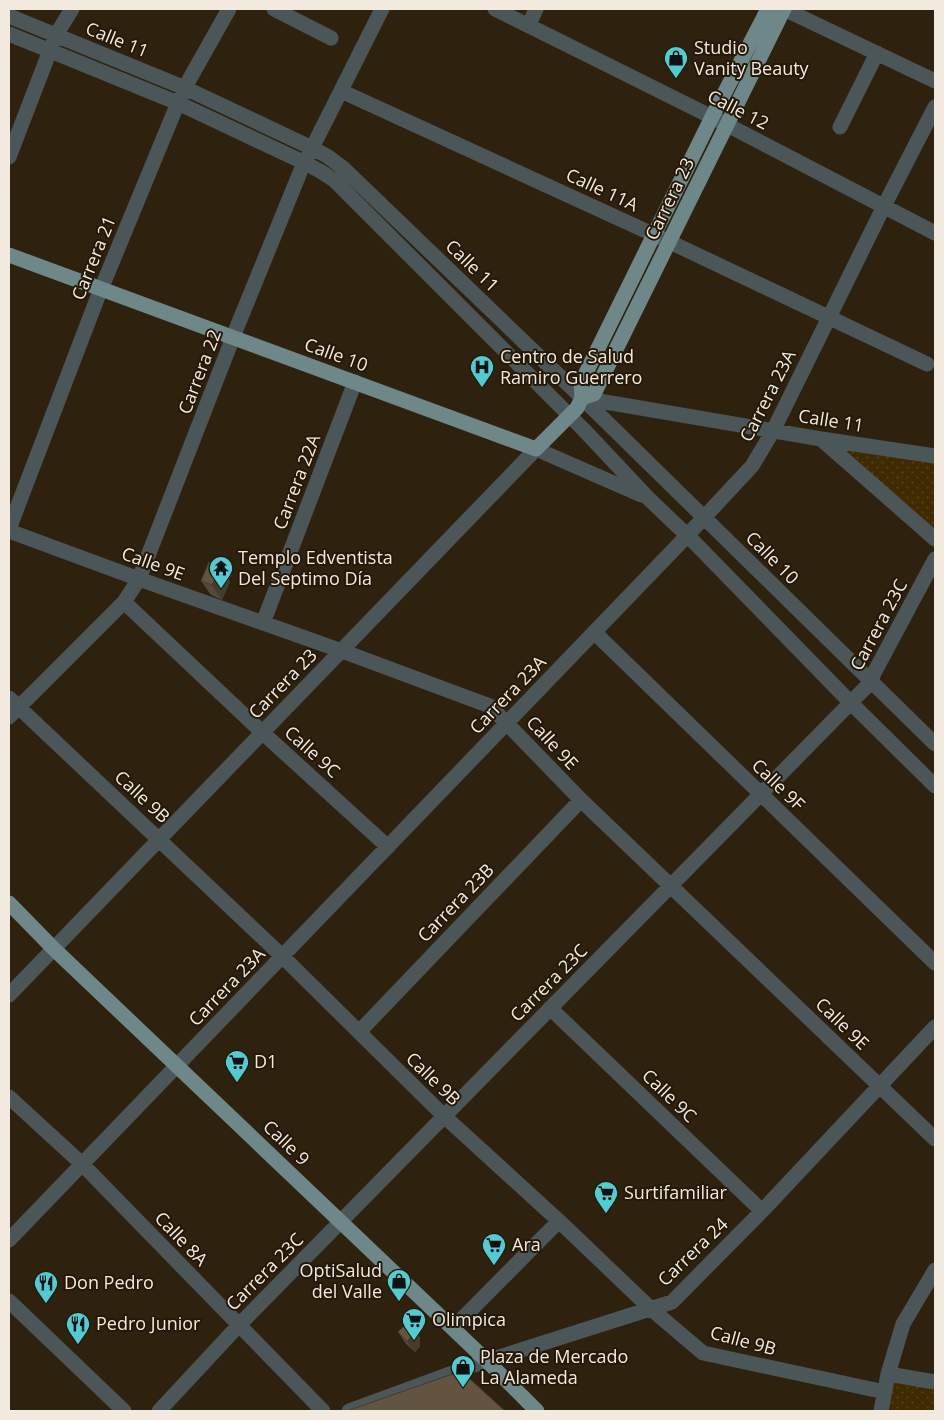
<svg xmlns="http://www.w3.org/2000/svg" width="944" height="1420" viewBox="0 0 944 1420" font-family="'Open Sans',sans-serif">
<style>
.park{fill:url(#park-dots)}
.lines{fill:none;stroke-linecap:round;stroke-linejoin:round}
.minor{stroke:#4a5657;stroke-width:15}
.major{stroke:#6e888a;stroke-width:15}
.wall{fill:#544838}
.shaded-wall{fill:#453b2e}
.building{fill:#625441;stroke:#453b2e}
.labels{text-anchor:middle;stroke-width:4;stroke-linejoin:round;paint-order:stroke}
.street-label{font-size:18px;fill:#f2eade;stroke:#241806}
.poi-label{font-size:18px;fill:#f2eade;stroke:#241806;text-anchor:start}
</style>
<defs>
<pattern id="park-dots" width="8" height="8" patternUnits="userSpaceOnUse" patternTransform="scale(1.25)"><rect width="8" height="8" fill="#402a00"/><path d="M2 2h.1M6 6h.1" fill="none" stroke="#533f18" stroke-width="1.8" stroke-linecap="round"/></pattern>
</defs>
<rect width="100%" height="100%" fill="#2e220f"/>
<path class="park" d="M 821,439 L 935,456 L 935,539 Z
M 888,1374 L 935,1382 L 935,1411 L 881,1411 Z"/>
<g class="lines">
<path class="minor" d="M 274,9 L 331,38
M 495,9 L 712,117 L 935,233
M 784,9 L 935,81
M 9,16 L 185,88 L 312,148 L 327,156 L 343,168 L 573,389 L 935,744
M 529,25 L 536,9
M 9,34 L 178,103 L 305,163 L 320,171 L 334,180 L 584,430 L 648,498 L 693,541 L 851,703 L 935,786
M 341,91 L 670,242 L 927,364
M 840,127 L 877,53
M 9,157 L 56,35 L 72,9
M 582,398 L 821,439 L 935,456
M 821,439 L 935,539
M 9,529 L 97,299 L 175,110 L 189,80 L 229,9
M 9,531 L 139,579 L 342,651 L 490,706 L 581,800 L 935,1139
M 124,602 L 263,733 L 388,847
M 263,623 L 355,382
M 594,632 L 935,963
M 9,698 L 282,956 L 444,1116 L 559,1221 L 650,1308 L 703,1353 L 885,1392
M 9,717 L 124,602 L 139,579 L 237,327 L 301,170 L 382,9
M 9,995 L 536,449 L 641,495
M 550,1008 L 762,1211
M 359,1032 L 581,800
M 9,1097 L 82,1164 L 323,1411
M 9,1240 L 682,541 L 752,466 L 773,431 L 884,206 L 935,107
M 9,1301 L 124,1411
M 453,1328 L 559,1221
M 888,1374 L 935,1382
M 159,1411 L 239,1325 L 871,682 L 874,673 L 935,559
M 349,1411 L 474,1365 L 672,1302 L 762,1211 L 935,1027
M 881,1411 L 888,1374 L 903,1324 L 935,1270"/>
<path class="major" d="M 9,255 L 536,449 L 577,408 L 582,398 L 581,383 L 712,117 L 768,9
M 582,398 L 594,394 L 784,9
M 9,903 L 54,949 L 487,1361 L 537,1411"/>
</g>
<path class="wall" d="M 220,567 L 230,582 L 222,600 L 211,595 L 201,581 Z
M 412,1327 L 420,1338 L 420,1346 L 415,1352 L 406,1344 L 398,1332 Z"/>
<path class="shaded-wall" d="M 220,567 L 230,582 L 222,600 L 212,585 Z
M 412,1327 L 420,1338 L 420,1346 L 415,1352 L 407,1341 Z"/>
<path class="building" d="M 209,562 L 220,567 L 212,585 L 201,581 Z
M 407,1323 L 412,1327 L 413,1335 L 407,1341 L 398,1332 Z
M 461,1371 L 505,1411 L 347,1411 Z"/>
<defs>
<g id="shop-pin" transform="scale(1.25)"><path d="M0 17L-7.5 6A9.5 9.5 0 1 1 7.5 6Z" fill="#51ccd3" stroke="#241806"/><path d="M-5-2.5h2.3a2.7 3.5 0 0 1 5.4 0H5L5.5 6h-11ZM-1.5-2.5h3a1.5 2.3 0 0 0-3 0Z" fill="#111"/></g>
<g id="hospital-pin" transform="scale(1.25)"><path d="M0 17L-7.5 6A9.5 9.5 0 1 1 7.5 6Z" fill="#51ccd3" stroke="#241806"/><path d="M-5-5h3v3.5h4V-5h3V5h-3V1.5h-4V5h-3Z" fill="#111"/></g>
<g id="temple-pin" transform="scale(1.25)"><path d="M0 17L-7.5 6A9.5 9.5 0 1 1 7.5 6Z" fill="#51ccd3" stroke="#241806"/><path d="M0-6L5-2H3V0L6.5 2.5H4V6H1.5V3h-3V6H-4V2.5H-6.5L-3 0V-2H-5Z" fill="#111"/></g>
<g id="supermarket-pin" transform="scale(1.25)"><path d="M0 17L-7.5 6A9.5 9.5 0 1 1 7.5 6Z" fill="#51ccd3" stroke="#241806"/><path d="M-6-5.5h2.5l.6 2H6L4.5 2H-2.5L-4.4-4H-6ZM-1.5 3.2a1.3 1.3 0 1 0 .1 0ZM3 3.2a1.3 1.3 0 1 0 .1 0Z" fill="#111"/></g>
<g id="restaurant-pin" transform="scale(1.25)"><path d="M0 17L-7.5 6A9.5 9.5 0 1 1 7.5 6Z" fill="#51ccd3" stroke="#241806"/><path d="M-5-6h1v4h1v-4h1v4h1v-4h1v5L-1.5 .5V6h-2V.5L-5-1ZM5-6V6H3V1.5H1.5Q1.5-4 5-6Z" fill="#111"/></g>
</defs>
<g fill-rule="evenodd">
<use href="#shop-pin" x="676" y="58"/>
<use href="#hospital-pin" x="482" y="367"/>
<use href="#temple-pin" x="221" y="568"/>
<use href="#supermarket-pin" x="237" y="1062"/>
<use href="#supermarket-pin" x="606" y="1193"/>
<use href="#supermarket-pin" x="494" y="1245"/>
<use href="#shop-pin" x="399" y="1281"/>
<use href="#restaurant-pin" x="46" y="1283"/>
<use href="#supermarket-pin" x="414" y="1320"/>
<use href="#restaurant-pin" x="78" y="1324"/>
<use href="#shop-pin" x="463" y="1367"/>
</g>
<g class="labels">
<g class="street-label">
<text transform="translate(117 40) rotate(22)" y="6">Calle 11</text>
<text transform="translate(738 110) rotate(27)" y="6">Calle 12</text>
<text transform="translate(602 190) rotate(25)" y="6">Calle 11A</text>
<text transform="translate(670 199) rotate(-64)" y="6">Carrera 23</text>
<text transform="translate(94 258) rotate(-68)" y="6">Carrera 21</text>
<text transform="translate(472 266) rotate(44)" y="6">Calle 11</text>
<text transform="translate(336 355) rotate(20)" y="6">Calle 10</text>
<text transform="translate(200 372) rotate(-69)" y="6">Carrera 22</text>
<text transform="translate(768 396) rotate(-63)" y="6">Carrera 23A</text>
<text transform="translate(831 421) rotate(9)" y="6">Calle 11</text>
<text transform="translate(297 482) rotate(-69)" y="6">Carrera 22A</text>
<text transform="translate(772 558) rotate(45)" y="6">Calle 10</text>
<text transform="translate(153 564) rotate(20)" y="6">Calle 9E</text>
<text transform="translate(879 625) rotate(-62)" y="6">Carrera 23C</text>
<text transform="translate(283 684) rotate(-46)" y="6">Carrera 23</text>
<text transform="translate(508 695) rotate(-46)" y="6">Carrera 23A</text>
<text transform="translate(552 743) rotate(47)" y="6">Calle 9E</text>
<text transform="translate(312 752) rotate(42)" y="6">Calle 9C</text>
<text transform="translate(778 785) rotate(44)" y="6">Calle 9F</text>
<text transform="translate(142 797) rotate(43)" y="6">Calle 9B</text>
<text transform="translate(456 903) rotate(-46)" y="6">Carrera 23B</text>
<text transform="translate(549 983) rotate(-45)" y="6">Carrera 23C</text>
<text transform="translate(227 987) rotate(-46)" y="6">Carrera 23A</text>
<text transform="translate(842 1024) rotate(44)" y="6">Calle 9E</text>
<text transform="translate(433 1079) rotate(44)" y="6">Calle 9B</text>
<text transform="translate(669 1096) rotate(44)" y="6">Calle 9C</text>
<text transform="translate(286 1143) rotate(44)" y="6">Calle 9</text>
<text transform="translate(181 1239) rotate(46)" y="6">Calle 8A</text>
<text transform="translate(693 1252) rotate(-44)" y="6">Carrera 24</text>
<text transform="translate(265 1272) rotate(-45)" y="6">Carrera 23C</text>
<text transform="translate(743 1341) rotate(15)" y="6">Calle 9B</text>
</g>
<g class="poi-label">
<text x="694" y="54">Studio<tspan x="694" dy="21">Vanity Beauty</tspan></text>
<text x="500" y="363">Centro de Salud<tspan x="500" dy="21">Ramiro Guerrero</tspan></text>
<text x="238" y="564">Templo Edventista<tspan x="238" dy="21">Del Septimo Día</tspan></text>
<text x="254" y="1068">D1</text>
<text x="624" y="1199">Surtifamiliar</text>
<text x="512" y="1251">Ara</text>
<text x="382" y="1277" text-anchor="end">OptiSalud<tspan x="382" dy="21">del Valle</tspan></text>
<text x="64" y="1289">Don Pedro</text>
<text x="432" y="1326">Olimpica</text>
<text x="96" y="1330">Pedro Junior</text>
<text x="480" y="1363">Plaza de Mercado<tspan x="480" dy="21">La Alameda</tspan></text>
</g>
</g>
<rect width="944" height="1420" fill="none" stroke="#f2eade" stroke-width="20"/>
</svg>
